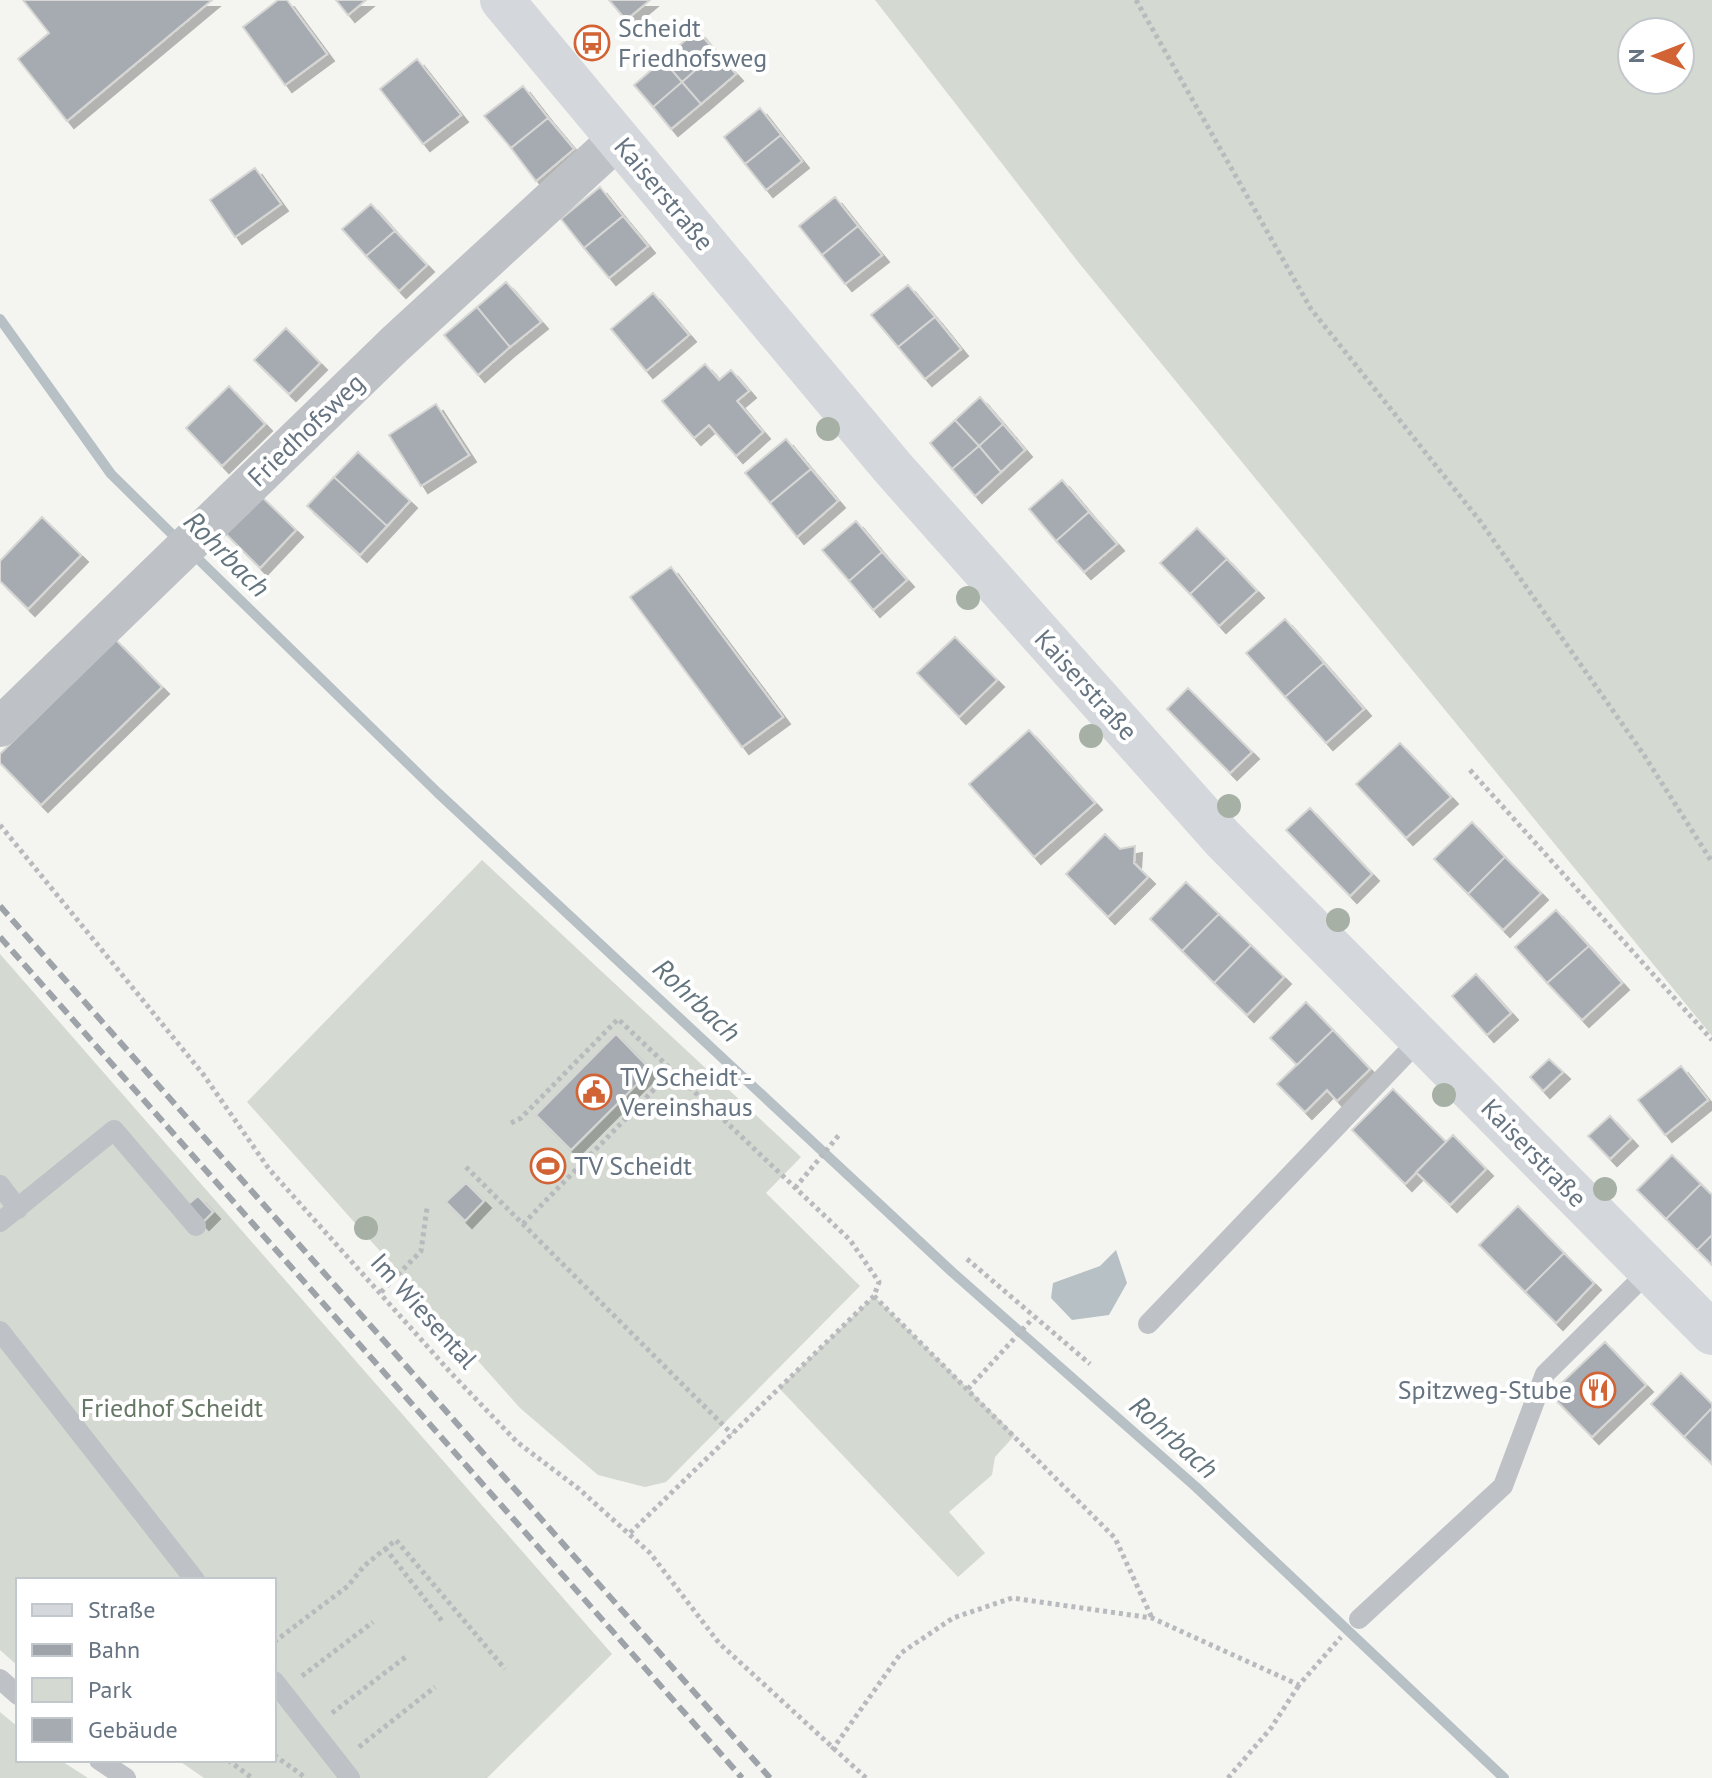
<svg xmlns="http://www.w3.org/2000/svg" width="1712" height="1778" viewBox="0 0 1712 1778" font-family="'PT Sans',sans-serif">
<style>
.green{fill:#d4d9d1;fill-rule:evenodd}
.water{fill:#b7c0c5}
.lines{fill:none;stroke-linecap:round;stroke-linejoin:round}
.stream{stroke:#b7c0c5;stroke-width:10}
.building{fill:#a5abb1;stroke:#d6d6d4;stroke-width:2;filter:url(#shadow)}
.path{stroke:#b8babd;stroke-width:5;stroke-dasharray:4 4;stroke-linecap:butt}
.service{stroke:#bec1c5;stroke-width:20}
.minor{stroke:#bec1c5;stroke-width:40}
.secondary{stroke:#d4d8dc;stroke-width:44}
.rail{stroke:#9ea3a9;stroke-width:6;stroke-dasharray:12 6;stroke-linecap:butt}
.tree{fill:#a6b0a4}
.labels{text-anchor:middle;stroke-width:8;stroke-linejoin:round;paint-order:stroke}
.poi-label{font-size:26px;fill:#667380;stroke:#fff;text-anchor:start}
.street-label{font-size:26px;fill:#667380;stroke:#fff}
.park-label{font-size:26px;fill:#677765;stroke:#fff}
.water-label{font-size:28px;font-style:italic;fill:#63747d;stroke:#fff}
</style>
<defs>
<filter id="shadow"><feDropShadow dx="7" dy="7" stdDeviation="0" flood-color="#0004"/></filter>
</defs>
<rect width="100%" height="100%" fill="#f4f5f1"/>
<path class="green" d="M 875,0 L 1712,0 L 1712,1036 L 1079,263 ZM 1632,32 L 1680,32 L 1680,80 L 1632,80 Z
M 482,860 L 801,1157 L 766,1193 L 860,1286 L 666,1482 L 645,1487 L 598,1475 L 520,1408 L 247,1102 Z
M 0,954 L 612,1654 L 487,1778 L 204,1778 L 178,1760 L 274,1760 L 274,1580 L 18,1580 L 18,1666 L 0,1650 Z
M 874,1296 L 1015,1435 L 995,1457 L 992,1475 L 949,1512 L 985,1553 L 958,1577 L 779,1388 Z
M 0,1712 L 18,1727 L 18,1760 L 60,1760 L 88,1778 L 0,1778 Z"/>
<path class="water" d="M 1116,1250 L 1127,1283 L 1109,1315 L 1072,1320 L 1051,1298 L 1053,1283 L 1100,1266 Z"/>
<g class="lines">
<path class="stream" d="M 0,319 L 111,474 L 179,541
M 191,552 L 438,793 L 951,1271 L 1196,1487 L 1504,1778"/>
</g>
<path class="building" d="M 23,0 L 212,0 L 67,121 L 18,59 L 49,33 Z
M 278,0 L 287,0 L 327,54 L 285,85 L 243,27 Z
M 336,0 L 366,0 L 348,15 Z
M 609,0 L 650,0 L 626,20 Z
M 697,30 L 716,52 L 682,82 L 663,60 Z
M 716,52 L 736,74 L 701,104 L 682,82 Z
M 417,59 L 461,115 L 423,144 L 380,89 Z
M 663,60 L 682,82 L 653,107 L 634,85 Z
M 682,82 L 701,104 L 671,129 L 653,107 Z
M 523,86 L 548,118 L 511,148 L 484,116 Z
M 760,108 L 781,135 L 745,164 L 724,137 Z
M 548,118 L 574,149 L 536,181 L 511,148 Z
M 781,135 L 802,161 L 766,190 L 745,164 Z
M 255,168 L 281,204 L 235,237 L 210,200 Z
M 600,187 L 623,216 L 584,248 L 561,219 Z
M 835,197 L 858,226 L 822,255 L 799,226 Z
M 371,204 L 395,231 L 366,256 L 342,229 Z
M 623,216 L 648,246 L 609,278 L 584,248 Z
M 858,226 L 882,255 L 845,284 L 822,255 Z
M 395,231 L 427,265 L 399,291 L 366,256 Z
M 506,282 L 541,322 L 510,347 L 477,307 Z
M 908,285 L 935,317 L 898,347 L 871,315 Z
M 653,293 L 689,335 L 646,371 L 611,329 Z
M 477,307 L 510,347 L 478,375 L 444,335 Z
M 935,317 L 961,349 L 925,379 L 898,347 Z
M 286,328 L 320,363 L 289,394 L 254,360 Z
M 705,364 L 719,380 L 731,370 L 749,391 L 737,401 L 763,432 L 736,456 L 709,425 L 694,438 L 662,401 Z
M 229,386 L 265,424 L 222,466 L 186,428 Z
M 980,397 L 1003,424 L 979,446 L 955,420 Z
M 436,404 L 469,455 L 421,486 L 389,435 Z
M 955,420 L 979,446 L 952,469 L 930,443 Z
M 1003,424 L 1025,450 L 1001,472 L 979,446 Z
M 786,439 L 811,469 L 770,503 L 745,473 Z
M 979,446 L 1001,472 L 975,496 L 952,469 Z
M 358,452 L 410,501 L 387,526 L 334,477 Z
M 811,469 L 838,501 L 797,537 L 770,503 Z
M 334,477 L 387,526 L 360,555 L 307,506 Z
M 1062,480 L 1089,512 L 1056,541 L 1029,509 Z
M 261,496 L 296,530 L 260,568 L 225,533 Z
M 1089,512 L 1117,544 L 1084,572 L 1056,541 Z
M 42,517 L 81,555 L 28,609 L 0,581 L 0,561 Z
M 856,521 L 882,552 L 849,581 L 822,550 Z
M 1197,528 L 1227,559 L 1190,594 L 1160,563 Z
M 882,552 L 907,580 L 873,610 L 849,581 Z
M 1227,559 L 1257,591 L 1219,626 L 1190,594 Z
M 671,567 L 783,717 L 742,747 L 630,597 Z
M 1285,619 L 1324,663 L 1285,697 L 1246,653 Z
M 955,637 L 997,680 L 959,717 L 917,673 Z
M 116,640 L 162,687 L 41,805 L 0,763 L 0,754 Z
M 1324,663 L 1364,709 L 1326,743 L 1285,697 Z
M 1188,688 L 1252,752 L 1230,773 L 1167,709 Z
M 1029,730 L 1095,803 L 1034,857 L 969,784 Z
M 1400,743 L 1451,797 L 1406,838 L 1356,784 Z
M 1310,808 L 1372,874 L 1350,896 L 1286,830 Z
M 1472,822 L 1505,857 L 1468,894 L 1434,859 Z
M 1105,834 L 1120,849 L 1135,846 L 1134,863 L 1148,877 L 1108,917 L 1066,874 Z
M 1505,857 L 1541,893 L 1503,930 L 1468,894 Z
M 1186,882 L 1219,914 L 1182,951 L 1150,919 Z
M 1556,910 L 1589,946 L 1547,983 L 1515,947 Z
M 1219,914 L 1251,945 L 1214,983 L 1182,951 Z
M 1251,945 L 1284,977 L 1247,1015 L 1214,983 Z
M 1589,946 L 1622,983 L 1582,1020 L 1547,983 Z
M 1476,974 L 1511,1013 L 1487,1035 L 1452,996 Z
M 1306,1002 L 1333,1030 L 1297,1065 L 1270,1038 Z
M 1333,1030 L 1370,1069 L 1337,1101 L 1327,1090 L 1305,1112 L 1277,1084 Z
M 616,1034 L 651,1070 L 571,1150 L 536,1115 Z
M 1549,1059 L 1563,1072 L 1543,1091 L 1530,1077 Z
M 1681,1066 L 1708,1100 L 1665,1135 L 1638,1100 Z
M 1393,1089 L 1446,1142 L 1405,1184 L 1352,1130 Z
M 1610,1116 L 1631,1139 L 1610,1159 L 1588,1136 Z
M 1453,1135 L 1486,1169 L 1450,1205 L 1416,1172 Z
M 1672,1155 L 1701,1184 L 1666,1219 L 1637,1190 Z
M 466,1183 L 484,1201 L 465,1221 L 446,1202 Z
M 1701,1184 L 1712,1195 L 1712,1235 L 1697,1250 L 1666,1219 Z
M 198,1196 L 213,1212 L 202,1223 L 186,1206 Z
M 1518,1206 L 1564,1253 L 1525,1292 L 1479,1245 Z
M 1712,1235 L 1712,1265 L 1697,1250 Z
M 1564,1253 L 1594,1283 L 1556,1323 L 1525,1292 Z
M 1605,1342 L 1646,1385 L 1592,1437 L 1550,1394 Z
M 1681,1373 L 1712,1404 L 1712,1408 L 1684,1437 L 1651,1404 Z
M 1712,1408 L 1712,1464 L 1684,1437 Z"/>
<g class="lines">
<path class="path" d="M 1136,0 L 1311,309 L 1480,521 L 1644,755 L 1712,862
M 1470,770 L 1712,1040
M 0,825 L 203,1074 L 269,1169 L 451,1373 L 517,1442 L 579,1489 L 650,1553 L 719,1643 L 866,1778
M 511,1123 L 521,1118 L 618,1019 L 850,1240 L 879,1282 L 874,1296 L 629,1534
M 466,1167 L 732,1434
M 795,1188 L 839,1135
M 523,1224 L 672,1071
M 967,1259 L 1090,1364
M 381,1292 L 421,1251 L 427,1208
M 874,1296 L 1115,1538 L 1152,1618
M 968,1389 L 1033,1318
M 385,1548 L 442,1621
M 274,1642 L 348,1586 L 364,1566 L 396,1540 L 505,1669
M 302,1676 L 373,1622
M 332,1713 L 407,1656
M 359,1747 L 435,1687
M 832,1750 L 901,1653 L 953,1618 L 1012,1598 L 1152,1618 L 1299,1685 L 1341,1637
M 274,1755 L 306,1778
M 228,1760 L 252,1778
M 1228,1778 L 1271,1728 L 1299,1685"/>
<path class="service" d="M 0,1185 L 18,1209
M 0,1222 L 114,1130 L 196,1226
M 1148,1324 L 1421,1038
M 0,1331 L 195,1580
M 1359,1619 L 1503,1486 L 1545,1374 L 1649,1271
M 0,1679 L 18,1695
M 274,1681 L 350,1778
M 99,1760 L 126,1778"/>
<path class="minor" d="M 0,727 L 394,345 L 618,139"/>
<path class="secondary" d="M 502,0 L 893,468 L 1223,839 L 1712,1333"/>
<path class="rail" d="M 0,906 L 770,1778
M 0,937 L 742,1778"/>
</g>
<g class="tree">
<circle cx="828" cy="429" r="12"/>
<circle cx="968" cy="598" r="12"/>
<circle cx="1091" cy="736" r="12"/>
<circle cx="1229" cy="806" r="12"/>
<circle cx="1338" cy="920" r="12"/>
<circle cx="1444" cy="1095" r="12"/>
<circle cx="1605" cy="1189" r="12"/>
<circle cx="366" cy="1228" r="12"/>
</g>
<defs>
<g id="bus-ring" transform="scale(1.8)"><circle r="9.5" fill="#fff" stroke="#d26334" stroke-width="1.5"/><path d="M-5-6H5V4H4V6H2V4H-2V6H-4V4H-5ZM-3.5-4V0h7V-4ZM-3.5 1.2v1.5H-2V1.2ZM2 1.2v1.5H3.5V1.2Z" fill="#d26334"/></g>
<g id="civic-ring" transform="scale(1.8)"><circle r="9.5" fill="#fff" stroke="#d26334" stroke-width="1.5"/><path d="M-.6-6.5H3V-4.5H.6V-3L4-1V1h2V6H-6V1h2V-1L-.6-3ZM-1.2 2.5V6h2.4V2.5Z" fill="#d26334"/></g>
<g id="stadium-ring" transform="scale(1.8)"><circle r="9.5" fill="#fff" stroke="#d26334" stroke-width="1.5"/><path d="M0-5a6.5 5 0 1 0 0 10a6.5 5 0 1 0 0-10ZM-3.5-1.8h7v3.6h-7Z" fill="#d26334"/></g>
<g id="restaurant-ring" transform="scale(1.8)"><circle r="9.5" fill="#fff" stroke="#d26334" stroke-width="1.5"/><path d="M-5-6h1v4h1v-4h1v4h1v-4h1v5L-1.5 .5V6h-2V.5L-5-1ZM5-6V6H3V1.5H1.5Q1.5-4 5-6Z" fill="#d26334"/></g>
</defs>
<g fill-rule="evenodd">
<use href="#bus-ring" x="592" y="43"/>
<use href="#civic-ring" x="594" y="1092"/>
<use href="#stadium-ring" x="548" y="1166"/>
<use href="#restaurant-ring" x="1598" y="1390"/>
</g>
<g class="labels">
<g class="poi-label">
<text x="618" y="37">Scheidt<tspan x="618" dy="30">Friedhofsweg</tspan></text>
<text x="620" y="1086">TV Scheidt -<tspan x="620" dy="30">Vereinshaus</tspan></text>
<text x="574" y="1175">TV Scheidt</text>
<text x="1572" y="1399" text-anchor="end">Spitzweg-Stube</text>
</g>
<g class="street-label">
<text transform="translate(664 194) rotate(50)" y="9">Kaiserstraße</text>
<text transform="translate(306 430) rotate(-44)" y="9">Friedhofsweg</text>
<text transform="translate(1086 685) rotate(48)" y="9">Kaiserstraße</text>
<text transform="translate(1534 1153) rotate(46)" y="9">Kaiserstraße</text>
<text transform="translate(424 1311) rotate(48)" y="9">Im Wiesental</text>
</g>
<g class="park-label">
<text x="172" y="1417">Friedhof Scheidt</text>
</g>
<g class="water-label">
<text transform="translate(227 554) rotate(45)" y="10">Rohrbach</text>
<text transform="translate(697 1000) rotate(43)" y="10">Rohrbach</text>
<text transform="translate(1174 1437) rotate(42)" y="10">Rohrbach</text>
</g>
</g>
<rect x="16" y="1578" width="260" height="184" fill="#ffffff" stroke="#c2c7cc" stroke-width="2"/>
<rect x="32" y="1604" width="40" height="12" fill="#d4d8dc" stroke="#c2c7cc" stroke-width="2"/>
<text x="88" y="1618" font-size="24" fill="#667380">Straße</text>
<rect x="32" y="1644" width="40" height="12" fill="#9ea3a9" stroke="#c2c7cc" stroke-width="2"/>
<text x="88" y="1658" font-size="24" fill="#667380">Bahn</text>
<rect x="32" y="1678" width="40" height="24" fill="#d4d9d1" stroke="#c2c7cc" stroke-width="2"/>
<text x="88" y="1698" font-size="24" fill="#667380">Park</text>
<rect x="32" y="1718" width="40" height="24" fill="#a5abb1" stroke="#c2c7cc" stroke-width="2"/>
<text x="88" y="1738" font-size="24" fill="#667380">Gebäude</text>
<g transform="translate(1656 56) rotate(270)"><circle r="38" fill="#ffffff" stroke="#c2c7cc" stroke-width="2"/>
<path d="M0-6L14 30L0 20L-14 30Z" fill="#d26334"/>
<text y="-12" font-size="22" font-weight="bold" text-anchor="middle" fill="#667380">N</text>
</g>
</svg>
